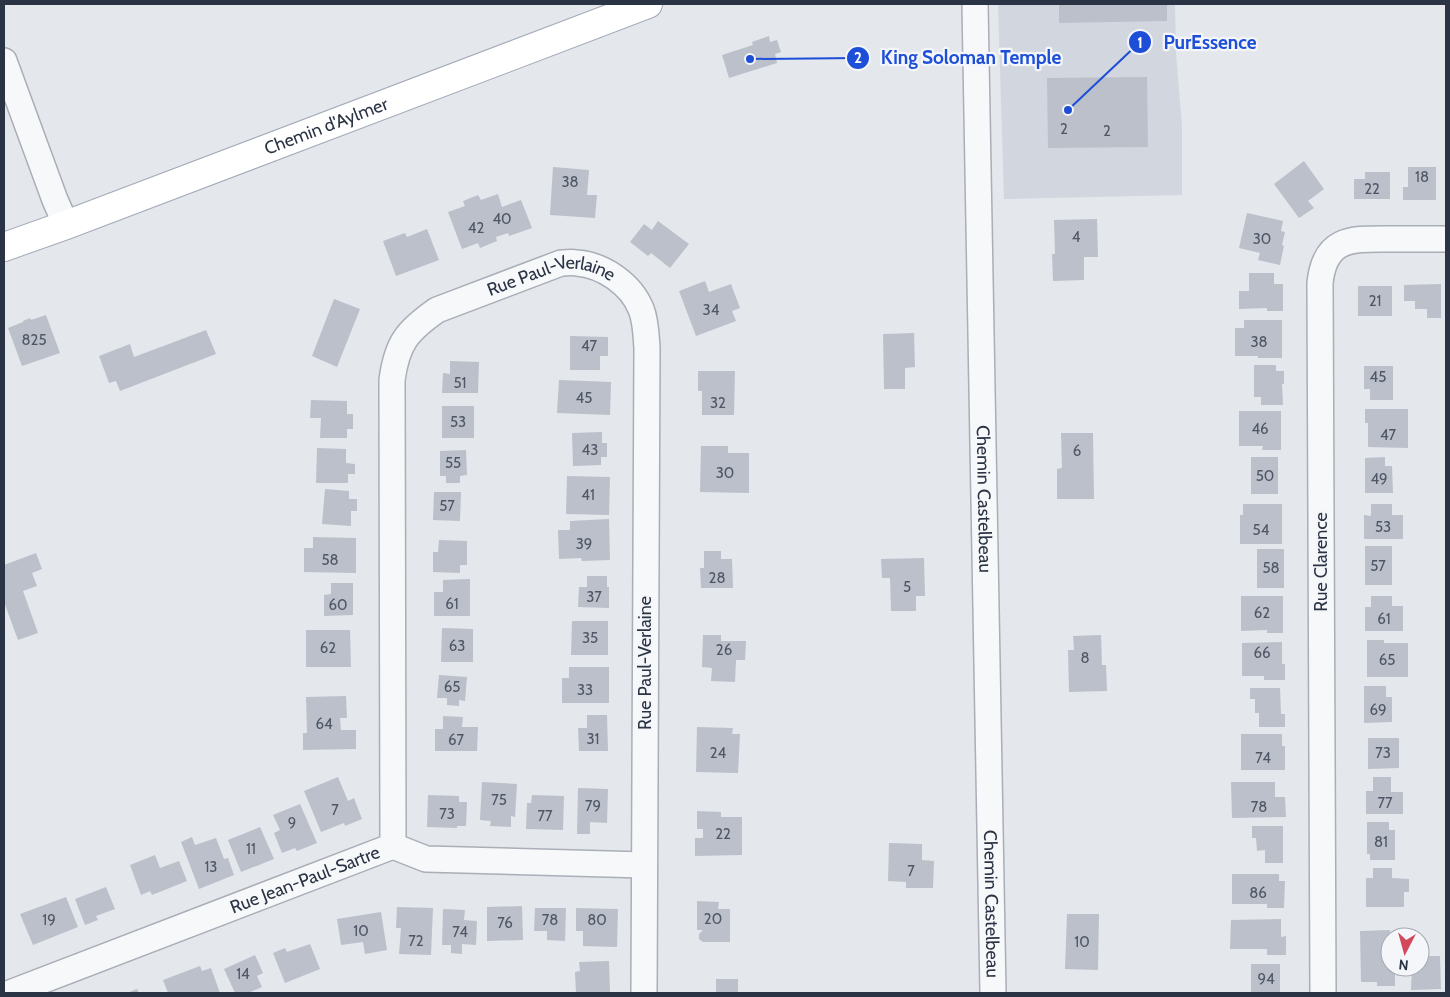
<svg xmlns="http://www.w3.org/2000/svg" width="1450" height="997" viewBox="0 0 1450 997" font-family="Cabin,sans-serif">
<style>
.built{fill:#d2d6de}
.building{fill:#bbc0ca}
.lines{fill:none;stroke-linecap:round;stroke-linejoin:round}
.minor-casing{stroke:#a9aeb7;stroke-width:28}
.major-casing{stroke:#a3abb8;stroke-width:30}
.minor{stroke:#f7f8fa;stroke-width:25}
.major{stroke:#fff;stroke-width:28}
.labels{text-anchor:middle;stroke-width:4.5;stroke-linejoin:round;paint-order:stroke}
.number-label{font-size:15px;fill:#4f5766}
.street-label{font-size:18px;fill:#2b3445;stroke:#f4f6f9}
.leader{fill:none;stroke:#1d4ed8;stroke-width:2}
.callout-dot{fill:#1d4ed8;stroke:#f4f6f9;stroke-width:2}
.mark-label{font-size:15px;text-anchor:middle;font-weight:bold;fill:#fff}
.callout-label{font-size:19px;text-anchor:middle;font-weight:bold;fill:#1d4ed8;stroke:#f4f6f9;stroke-width:4.5;stroke-linejoin:round;paint-order:stroke}
</style>
<rect width="100%" height="100%" fill="#e4e7ec"/>
<path class="built" d="M 998,4 L 1175,4 L 1176,53 L 1182,126 L 1182,195 L 1004,199 Z"/>
<path class="building" d="M 1059,4 L 1167,4 L 1167,21 L 1059,23 Z
M 769,36 L 770,42 L 777,40 L 781,52 L 775,54 L 777,63 L 729,78 L 722,55 L 753,45 L 752,42 Z
M 1147,77 L 1148,147 L 1048,148 L 1047,78 Z
M 1304,161 L 1324,189 L 1308,201 L 1314,208 L 1299,218 L 1274,184 Z
M 553,167 L 589,170 L 587,195 L 597,195 L 595,218 L 550,215 Z
M 1408,167 L 1436,167 L 1436,200 L 1403,200 L 1403,187 L 1408,187 Z
M 1365,172 L 1390,172 L 1390,199 L 1354,199 L 1354,179 L 1365,179 Z
M 498,194 L 502,207 L 521,200 L 532,228 L 509,236 L 508,233 L 496,237 L 497,241 L 480,248 L 478,243 L 462,249 L 448,212 L 465,206 L 463,201 L 478,195 L 481,200 Z
M 1247,213 L 1283,221 L 1281,231 L 1285,232 L 1282,245 L 1284,246 L 1280,265 L 1258,260 L 1260,253 L 1239,248 Z
M 1097,219 L 1098,257 L 1084,257 L 1084,280 L 1053,281 L 1052,254 L 1055,254 L 1054,220 Z
M 658,221 L 689,244 L 670,268 L 651,253 L 648,256 L 630,242 L 644,224 L 652,230 Z
M 427,229 L 439,260 L 396,276 L 383,241 L 405,233 L 407,237 Z
M 1249,273 L 1274,273 L 1274,284 L 1283,284 L 1283,311 L 1267,311 L 1267,308 L 1239,309 L 1239,291 L 1249,291 Z
M 705,281 L 709,292 L 731,284 L 740,308 L 732,311 L 736,321 L 696,336 L 679,291 Z
M 1441,284 L 1441,318 L 1427,318 L 1427,309 L 1415,309 L 1415,301 L 1404,301 L 1404,285 Z
M 1358,286 L 1392,286 L 1392,316 L 1358,316 Z
M 334,299 L 360,309 L 337,367 L 312,356 Z
M 46,315 L 60,353 L 22,366 L 8,328 L 23,322 L 23,321 L 30,318 L 31,320 Z
M 1244,320 L 1282,320 L 1282,358 L 1258,358 L 1258,356 L 1235,356 L 1235,328 L 1244,328 Z
M 206,330 L 216,354 L 120,391 L 116,381 L 109,383 L 99,356 L 130,344 L 134,357 Z
M 914,333 L 915,367 L 905,368 L 905,389 L 884,389 L 883,334 Z
M 570,336 L 608,337 L 608,356 L 600,356 L 600,370 L 570,370 Z
M 450,361 L 479,362 L 478,393 L 442,393 L 443,373 L 450,374 Z
M 1254,365 L 1276,365 L 1276,371 L 1284,371 L 1284,384 L 1282,384 L 1283,405 L 1261,405 L 1261,397 L 1254,397 Z
M 1364,366 L 1393,366 L 1393,400 L 1370,400 L 1370,389 L 1364,389 Z
M 698,371 L 735,371 L 734,415 L 702,415 L 702,391 L 698,391 Z
M 559,380 L 611,382 L 610,415 L 557,413 Z
M 311,400 L 347,401 L 347,414 L 353,414 L 353,429 L 347,429 L 347,438 L 320,438 L 321,418 L 310,418 Z
M 442,406 L 474,406 L 474,438 L 442,438 Z
M 1365,409 L 1408,409 L 1408,448 L 1368,447 L 1368,423 L 1365,423 Z
M 1239,411 L 1281,411 L 1281,450 L 1262,450 L 1263,446 L 1239,446 Z
M 602,432 L 602,443 L 607,443 L 607,457 L 601,457 L 601,465 L 573,466 L 572,433 Z
M 1061,433 L 1093,433 L 1094,499 L 1057,499 L 1057,469 L 1062,468 Z
M 701,446 L 728,446 L 728,453 L 749,453 L 749,493 L 700,492 Z
M 317,448 L 346,449 L 346,463 L 355,464 L 355,474 L 348,474 L 348,483 L 316,483 Z
M 466,450 L 467,475 L 460,476 L 460,483 L 446,483 L 446,476 L 440,476 L 440,451 Z
M 1251,457 L 1278,457 L 1278,494 L 1251,494 Z
M 1385,457 L 1385,466 L 1392,466 L 1393,493 L 1365,493 L 1365,458 Z
M 567,476 L 610,477 L 609,515 L 566,514 Z
M 325,489 L 349,491 L 349,499 L 357,499 L 357,511 L 351,511 L 351,526 L 322,524 Z
M 434,492 L 461,492 L 460,521 L 433,520 Z
M 1243,504 L 1282,504 L 1282,544 L 1240,544 L 1240,515 L 1243,515 Z
M 1371,504 L 1392,504 L 1392,515 L 1403,515 L 1403,539 L 1364,539 L 1364,515 L 1371,516 Z
M 609,519 L 610,560 L 582,561 L 581,558 L 559,559 L 558,530 L 570,530 L 570,521 Z
M 313,537 L 356,538 L 356,573 L 304,572 L 304,548 L 313,548 Z
M 439,540 L 467,541 L 467,565 L 460,565 L 460,573 L 433,572 L 433,552 L 438,552 Z
M 1365,546 L 1392,546 L 1392,585 L 1365,585 Z
M 1257,549 L 1284,549 L 1284,588 L 1257,588 Z
M 704,551 L 721,551 L 721,559 L 732,559 L 733,588 L 701,588 L 700,568 L 704,568 Z
M 36,553 L 42,569 L 32,573 L 37,586 L 23,591 L 38,633 L 18,640 L 4,602 L 4,565 Z
M 924,558 L 925,596 L 916,596 L 916,611 L 891,611 L 890,578 L 882,578 L 881,559 Z
M 587,576 L 607,576 L 607,587 L 609,587 L 609,608 L 578,607 L 579,587 L 587,587 Z
M 470,579 L 470,616 L 434,616 L 434,592 L 443,592 L 443,580 Z
M 331,583 L 353,583 L 353,615 L 324,616 L 324,595 L 331,594 Z
M 1241,596 L 1283,596 L 1283,633 L 1267,633 L 1267,630 L 1241,631 Z
M 1371,596 L 1392,596 L 1392,606 L 1403,606 L 1403,631 L 1365,631 L 1365,607 L 1371,607 Z
M 572,621 L 608,621 L 608,655 L 571,655 Z
M 442,628 L 473,629 L 473,662 L 441,662 Z
M 306,630 L 350,630 L 351,667 L 306,667 Z
M 703,635 L 721,635 L 721,641 L 746,641 L 745,660 L 736,660 L 735,682 L 711,681 L 712,668 L 702,667 Z
M 1101,635 L 1102,665 L 1106,665 L 1107,691 L 1069,692 L 1068,650 L 1074,650 L 1073,636 Z
M 1367,640 L 1384,640 L 1384,643 L 1408,643 L 1408,677 L 1367,677 Z
M 1282,642 L 1282,664 L 1285,664 L 1285,680 L 1264,680 L 1264,676 L 1242,676 L 1242,643 Z
M 569,667 L 609,667 L 609,703 L 562,703 L 562,678 L 569,678 Z
M 439,675 L 467,677 L 465,701 L 459,700 L 459,706 L 447,705 L 447,698 L 437,698 Z
M 1364,686 L 1386,686 L 1386,697 L 1392,697 L 1392,722 L 1364,723 Z
M 1250,688 L 1280,688 L 1281,714 L 1285,714 L 1285,727 L 1259,727 L 1259,713 L 1255,713 L 1255,699 L 1250,699 Z
M 346,696 L 347,718 L 340,718 L 341,730 L 356,730 L 356,749 L 303,750 L 303,733 L 307,733 L 306,697 Z
M 587,715 L 607,715 L 608,751 L 579,751 L 578,728 L 587,728 Z
M 443,716 L 463,717 L 462,727 L 478,727 L 477,751 L 435,751 L 435,729 L 443,729 Z
M 697,727 L 733,728 L 732,734 L 740,734 L 738,773 L 696,772 Z
M 1241,734 L 1282,734 L 1282,746 L 1285,746 L 1285,770 L 1241,770 Z
M 1368,738 L 1399,738 L 1399,768 L 1368,769 Z
M 338,777 L 348,801 L 354,798 L 362,819 L 345,826 L 344,823 L 321,832 L 304,791 Z
M 1373,777 L 1391,777 L 1391,792 L 1403,792 L 1403,814 L 1366,814 L 1366,791 L 1373,791 Z
M 482,782 L 517,784 L 515,817 L 511,816 L 511,827 L 490,826 L 491,821 L 480,820 Z
M 1231,782 L 1275,782 L 1275,797 L 1285,797 L 1286,817 L 1232,818 Z
M 578,788 L 608,789 L 607,823 L 590,822 L 590,834 L 577,834 Z
M 428,795 L 459,796 L 459,802 L 467,802 L 466,826 L 457,826 L 457,828 L 427,827 Z
M 532,795 L 564,796 L 563,830 L 526,829 L 527,803 L 531,803 Z
M 300,804 L 317,843 L 297,851 L 295,848 L 282,853 L 274,833 L 280,830 L 273,815 Z
M 697,811 L 721,812 L 721,817 L 742,817 L 742,855 L 695,856 L 695,838 L 703,838 L 703,829 L 697,829 Z
M 1367,822 L 1389,822 L 1389,830 L 1395,830 L 1395,860 L 1370,860 L 1370,854 L 1367,854 Z
M 1252,826 L 1283,826 L 1283,863 L 1265,863 L 1265,850 L 1257,851 L 1256,838 L 1252,838 Z
M 260,827 L 274,859 L 241,872 L 228,840 Z
M 192,837 L 195,845 L 216,838 L 224,859 L 228,858 L 234,875 L 199,889 L 181,842 Z
M 889,843 L 922,844 L 922,860 L 934,861 L 933,888 L 906,888 L 906,882 L 888,881 Z
M 155,855 L 160,868 L 179,861 L 187,881 L 152,895 L 150,891 L 141,895 L 130,865 Z
M 1373,868 L 1392,868 L 1392,878 L 1409,879 L 1409,892 L 1404,892 L 1404,907 L 1366,907 L 1366,878 L 1373,878 Z
M 1232,874 L 1279,874 L 1279,881 L 1285,881 L 1284,908 L 1267,908 L 1267,904 L 1232,904 Z
M 106,887 L 115,909 L 96,916 L 98,920 L 85,925 L 75,899 Z
M 66,897 L 78,927 L 33,945 L 20,914 Z
M 697,901 L 719,902 L 718,909 L 730,909 L 730,942 L 703,942 L 699,939 L 699,934 L 703,930 L 697,930 Z
M 522,906 L 523,940 L 487,941 L 487,907 Z
M 397,907 L 433,908 L 431,955 L 399,954 L 401,928 L 396,928 Z
M 535,908 L 566,908 L 565,941 L 547,940 L 547,931 L 534,931 Z
M 576,908 L 618,909 L 617,947 L 583,946 L 583,931 L 576,931 Z
M 443,909 L 465,910 L 464,920 L 477,921 L 476,945 L 462,944 L 462,954 L 451,953 L 451,945 L 442,945 Z
M 381,912 L 387,950 L 365,954 L 363,942 L 341,945 L 337,919 Z
M 1067,914 L 1099,914 L 1098,970 L 1065,969 Z
M 1281,919 L 1281,937 L 1286,936 L 1286,955 L 1267,955 L 1267,949 L 1230,949 L 1231,920 Z
M 1390,930 L 1390,966 L 1395,967 L 1395,986 L 1377,986 L 1377,982 L 1361,982 L 1360,931 Z
M 310,944 L 320,969 L 285,983 L 273,953 L 285,948 L 287,952 Z
M 255,955 L 263,973 L 257,976 L 262,987 L 248,993 L 235,993 L 224,969 Z
M 1420,956 L 1440,956 L 1441,989 L 1411,990 L 1412,967 L 1420,967 Z
M 609,961 L 610,993 L 576,993 L 575,972 L 580,971 L 579,962 Z
M 1251,964 L 1280,964 L 1280,993 L 1251,993 Z
M 200,966 L 202,971 L 211,968 L 220,993 L 168,993 L 163,980 Z
M 716,979 L 738,979 L 738,993 L 716,993 Z
M 137,989 L 139,993 L 127,993 Z"/>
<g class="lines">
<g class="minor-casing">
<g id="minor">
<path id="s1" d="M 975,4 L 993,993"/>
<path d="M 4,61 L 55,200 L 66,225"/>
<path id="s2" d="M 393,846 L 392,380 C 397,343 407,331 437,310 L 561,263 C 566,263 571,262 577,263 C 603,265 631,284 641,309 C 646,321 646,335 647,348 L 644,993"/>
<path id="s3" d="M 10,993 L 393,846 L 426,859 L 644,865"/>
<path d="M 1323,993 L 1320,283 C 1325,236 1353,239 1391,239 C 1410,239 1428,239 1446,239"/>
</g>
</g>
<g class="major-casing">
<g id="major">
<path id="s4" d="M 4,247 L 66,225 L 648,4"/>
</g>
</g>
<use href="#minor" class="minor"/>
<use href="#major" class="major"/>
</g>
<g class="labels">
<g class="number-label">
<text x="1064" y="134">2</text>
<text x="1107" y="136">2</text>
<text x="1422" y="182">18</text>
<text x="570" y="187">38</text>
<text x="1372" y="194">22</text>
<text x="502" y="224">40</text>
<text x="476" y="233">42</text>
<text x="1076" y="242">4</text>
<text x="1262" y="244">30</text>
<text x="1375" y="306">21</text>
<text x="711" y="315">34</text>
<text x="34" y="345">825</text>
<text x="1259" y="347">38</text>
<text x="589" y="351">47</text>
<text x="1378" y="382">45</text>
<text x="460" y="388">51</text>
<text x="584" y="403">45</text>
<text x="718" y="408">32</text>
<text x="458" y="427">53</text>
<text x="1260" y="434">46</text>
<text x="1388" y="440">47</text>
<text x="590" y="455">43</text>
<text x="1077" y="456">6</text>
<text x="453" y="468">55</text>
<text x="725" y="478">30</text>
<text x="1265" y="481">50</text>
<text x="1379" y="484">49</text>
<text x="588" y="500">41</text>
<text x="447" y="511">57</text>
<text x="1383" y="532">53</text>
<text x="1261" y="535">54</text>
<text x="584" y="549">39</text>
<text x="330" y="565">58</text>
<text x="1378" y="571">57</text>
<text x="1271" y="573">58</text>
<text x="717" y="583">28</text>
<text x="907" y="592">5</text>
<text x="594" y="602">37</text>
<text x="452" y="609">61</text>
<text x="338" y="610">60</text>
<text x="1262" y="618">62</text>
<text x="1384" y="624">61</text>
<text x="590" y="643">35</text>
<text x="457" y="651">63</text>
<text x="328" y="653">62</text>
<text x="724" y="655">26</text>
<text x="1262" y="658">66</text>
<text x="1085" y="663">8</text>
<text x="1387" y="665">65</text>
<text x="452" y="692">65</text>
<text x="585" y="695">33</text>
<text x="1378" y="715">69</text>
<text x="324" y="729">64</text>
<text x="593" y="744">31</text>
<text x="456" y="745">67</text>
<text x="718" y="758">24</text>
<text x="1383" y="758">73</text>
<text x="1263" y="763">74</text>
<text x="499" y="805">75</text>
<text x="1385" y="808">77</text>
<text x="593" y="811">79</text>
<text x="1259" y="812">78</text>
<text x="335" y="815">7</text>
<text x="447" y="819">73</text>
<text x="545" y="821">77</text>
<text x="292" y="828">9</text>
<text x="723" y="839">22</text>
<text x="1381" y="847">81</text>
<text x="251" y="854">11</text>
<text x="211" y="872">13</text>
<text x="911" y="876">7</text>
<text x="1258" y="898">86</text>
<text x="713" y="924">20</text>
<text x="49" y="925">19</text>
<text x="550" y="925">78</text>
<text x="597" y="925">80</text>
<text x="505" y="928">76</text>
<text x="361" y="936">10</text>
<text x="460" y="937">74</text>
<text x="416" y="946">72</text>
<text x="1082" y="947">10</text>
<text x="243" y="979">14</text>
<text x="1266" y="984">94</text>
</g>
<g class="street-label">
<text dy="6" stroke="none"><textPath href="#s4" startOffset="344">Chemin d'Aylmer</textPath></text>
<text dy="6" stroke="none"><textPath href="#s2" startOffset="674">Rue Paul-Verlaine</textPath></text>
<text dy="6" stroke="none"><textPath href="#s1" startOffset="495">Chemin Castelbeau</textPath></text>
<text transform="translate(1321 562) rotate(-90)" y="6">Rue Clarence</text>
<text transform="translate(645 663) rotate(-90)" y="6">Rue Paul-Verlaine</text>
<text dy="6" stroke="none"><textPath href="#s3" startOffset="316">Rue Jean-Paul-Sartre</textPath></text>
<text dy="6" stroke="none"><textPath href="#s1" startOffset="900">Chemin Castelbeau</textPath></text>
</g>
</g>
<path class="leader" d="M1068 110L1140 42M750 59L858 58"/>
<g class="callout-dot">
<circle cx="1068" cy="110" r="5"/>
<circle cx="750" cy="59" r="5"/>
<circle cx="1140" cy="42" r="12"/>
<circle cx="858" cy="58" r="12"/>
</g>
<g class="mark-label">
<text x="1140" y="48">1</text>
<text x="858" y="63">2</text>
</g>
<g class="callout-label">
<text x="1210" y="49">PurEssence</text>
<text x="971" y="64">King Soloman Temple</text>
</g>
<rect width="1450" height="997" fill="none" stroke="#2b3445" stroke-width="10"/>
<g transform="translate(1405 952) rotate(186)"><circle r="24" fill="#f4f6f9" stroke="#a4a8b1"/>
<path d="M0-4L9 19L0 12L-9 19Z" fill="#d1495b"/>
<text y="-8" font-size="14" font-weight="bold" text-anchor="middle" fill="#2b3445">N</text>
</g>
</svg>
